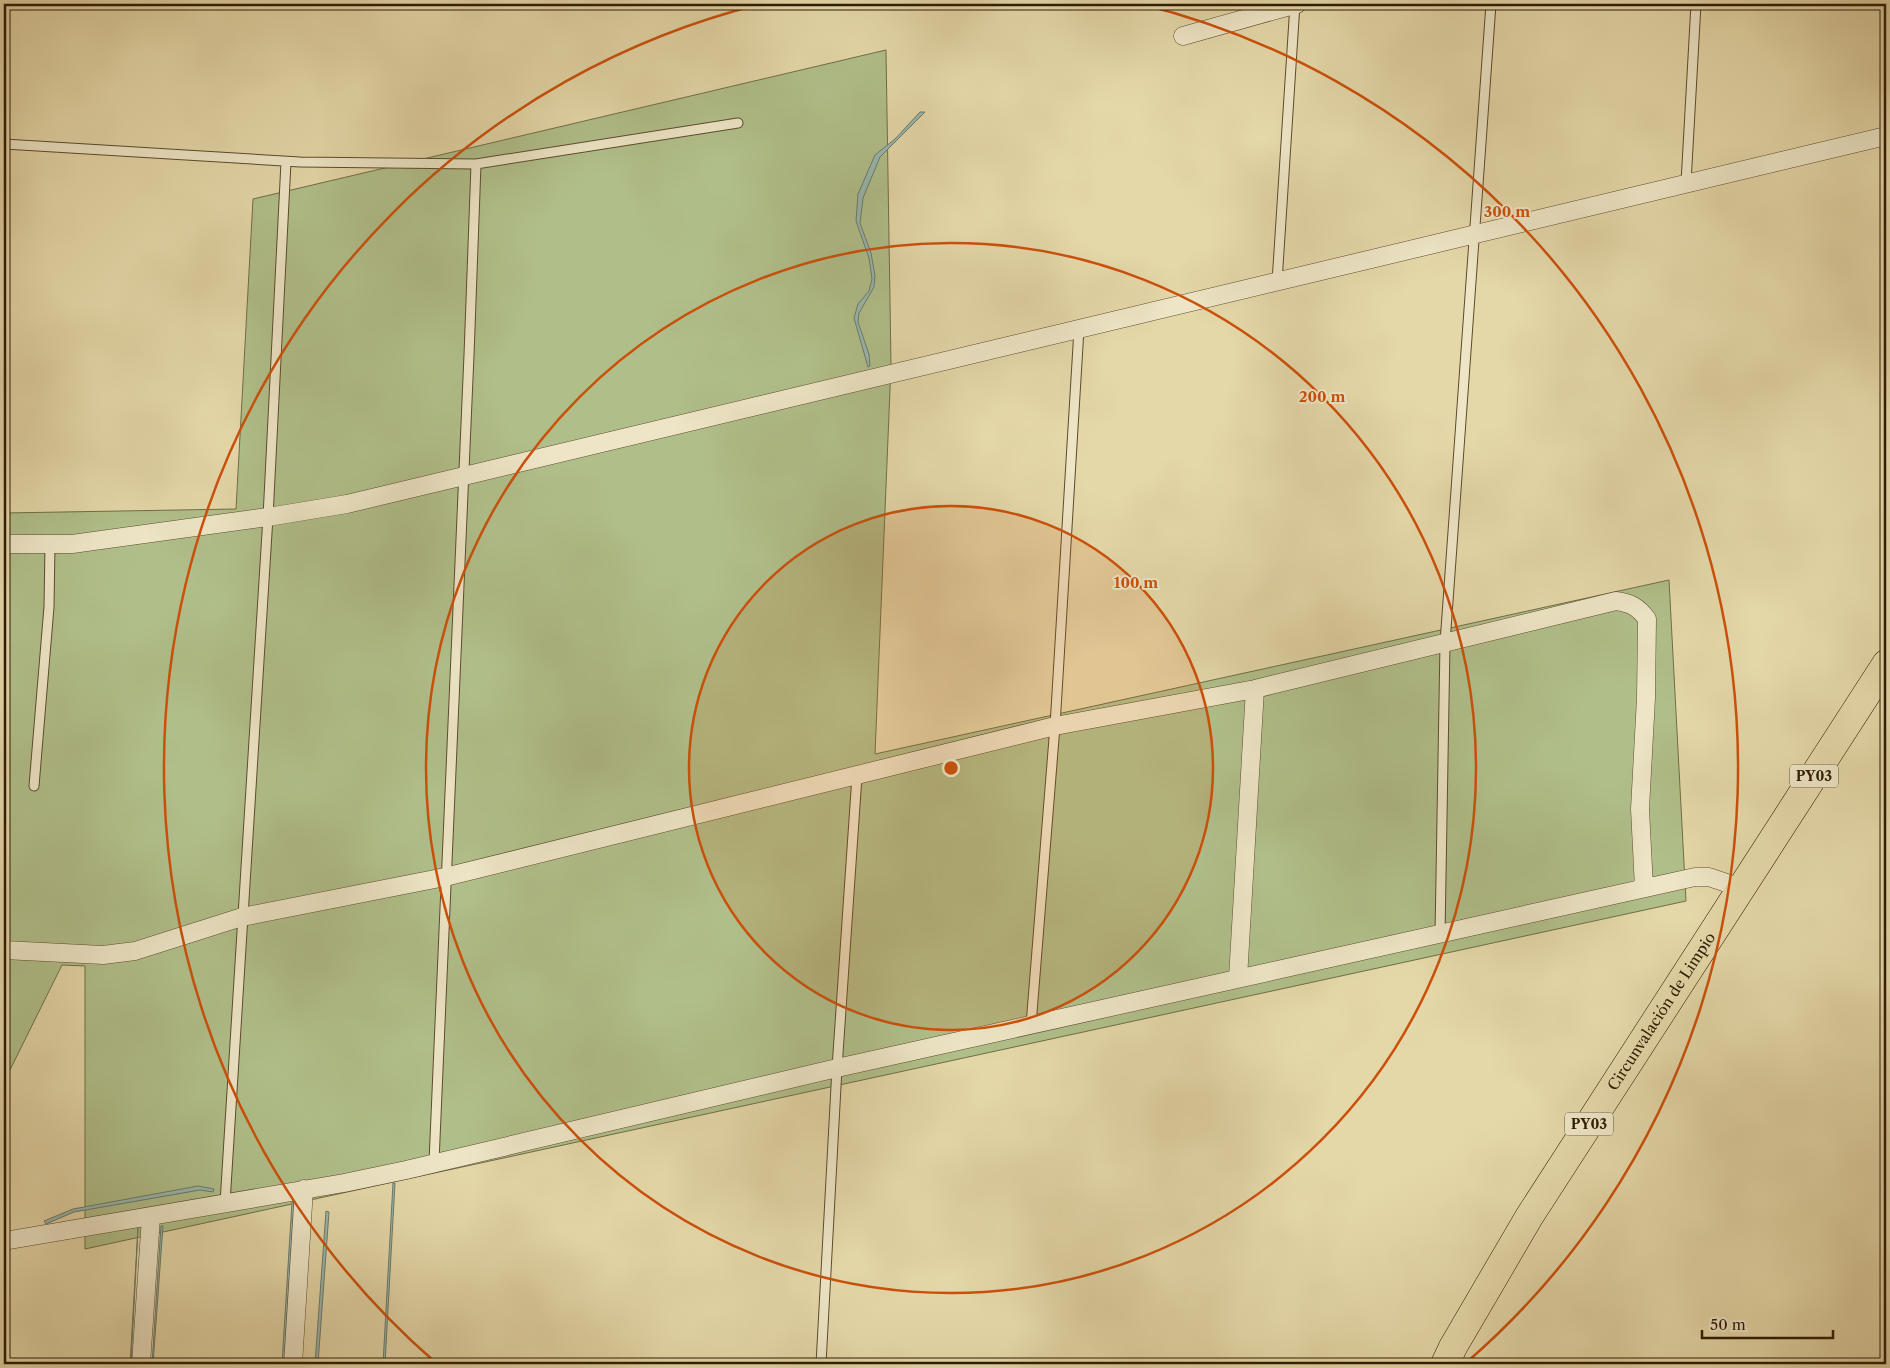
<svg xmlns="http://www.w3.org/2000/svg" width="1890" height="1368" viewBox="0 0 1890 1368" font-family="'Libre Caslon Text',serif">
<style>
.green{fill:#b0bf8a;stroke:#6f6e46}
.water{fill:#97b8af;stroke:#6d7a6a}
.lines{fill:none;stroke-linecap:round;stroke-linejoin:round}
.lane-casing{stroke:#5c4b2c;stroke-width:11}
.street-casing{stroke:#5c4b2c;stroke-width:19}
.highway-casing{stroke:#2e1c02;stroke-width:29}
.lane{stroke:#ede5c6;stroke-width:9}
.street{stroke:#ede5c6;stroke-width:18}
.highway{stroke:#e4d7a8;stroke-width:28}
.ring{fill:none;stroke:#cc500a;stroke-width:2.5}
.labels{text-anchor:middle;stroke-width:4;stroke-linejoin:round;paint-order:stroke}
.shield{fill:#ede5c6;stroke:#67583d;stroke-width:1}
.shield-label{font-size:14px;font-weight:bold;fill:#2e1c02}
.street-label{font-size:15px;fill:#2e1c02;stroke:#ede5c6}
.centre{fill:#cc500a;stroke:#ede5c6;stroke-width:2.5}
.ring-label{font-size:15px;text-anchor:middle;font-weight:bold;fill:#cc500a;stroke:#ede5c6;stroke-width:4;stroke-linejoin:round;paint-order:stroke}
</style>
<rect width="100%" height="100%" fill="#e4d7a8"/>
<filter id="stains"><feTurbulence type="fractalNoise" baseFrequency=".004" numOctaves="4"/><feColorMatrix values="0 0 0 0 .2 0 0 0 0 .09 0 0 0 0 .02 0 0 0 .5 -.17"/></filter>
<radialGradient id="worn" r=".72"><stop offset=".6" stop-color="#630" stop-opacity="0"/><stop offset="1" stop-color="#630" stop-opacity=".3"/></radialGradient>
<path class="green" d="M 886,50 L 891,365 L 875,754 L 1669,580 L 1686,901 L 85,1249 L 85,966 L 62,965 L 4,1082 L 4,513 L 236,509 L 253,199 Z"/>
<path class="water" d="M 920,112 L 925,112 L 880,157 L 863,198 L 860,223 L 871,253 L 875,276 L 874,287 L 859,313 L 858,322 L 869,354 L 870,366 L 868,367 L 854,318 L 858,304 L 869,291 L 872,279 L 869,258 L 856,221 L 858,194 L 875,155 L 895,139 Z
M 393,1183 L 395,1183 L 385,1364 L 383,1364 Z
M 198,1186 L 214,1189 L 213,1192 L 200,1190 L 74,1212 L 46,1224 L 44,1221 L 73,1209 Z
M 292,1202 L 294,1202 L 284,1364 L 282,1364 Z
M 326,1211 L 329,1212 L 318,1364 L 315,1364 Z
M 161,1226 L 163,1226 L 153,1364 L 152,1364 Z
M 138,1228 L 131,1364 L 130,1364 Z"/>
<g class="lines">
<g class="lane-casing">
<path id="lane" d="M 4,144 L 300,162 L 476,164 L 738,123
M 1686,183 L 1696,4
M 1277,282 L 1295,4
M 34,786 L 49,607 L 50,544
M 1440,935 L 1445,643 L 1491,4
M 1031,1025 L 1055,726 L 1079,329
M 434,1162 C 447,830 465,497 476,164
M 225,1203 L 268,517 L 286,162
M 821,1364 L 837,1068 L 857,776"/>
</g>
<g class="street-casing">
<path id="street" d="M 1183,36 L 1297,4
M 4,544 L 72,544 L 268,517 L 347,504 L 1886,136
M 4,950 L 103,955 L 135,951 L 242,917 L 445,877 L 1055,726 L 1255,689 L 1616,601 C 1631,603 1638,607 1647,619 L 1646,698 L 1640,809 L 1644,888
M 1238,978 L 1255,689
M 4,1241 L 344,1183 L 406,1170 L 837,1068 L 1695,877 L 1709,877 L 1741,888
M 141,1364 L 151,1217
M 293,1364 L 304,1189"/>
</g>
<g class="highway-casing">
<g id="highway">
<path id="s1" d="M 1445,1364 L 1453,1347 L 1529,1217 L 1886,664"/>
</g>
</g>
<use href="#lane" class="lane"/>
<use href="#street" class="street"/>
<use href="#highway" class="highway"/>
</g>
<circle cx="951" cy="768" r="262" fill="#cc500a" fill-opacity=".12"/>
<g class="ring">
<circle cx="951" cy="768" r="262"/>
<circle cx="951" cy="768" r="525"/>
<path d="M435 1362A787 787 0 0 1 761 4M1141 4A787 787 0 0 1 1467 1362"/>
</g>
<g class="labels">
<g class="shield">
<rect x="1790" y="764.5" width="48" height="23" rx="4"/>
<rect x="1565" y="1112.5" width="48" height="23" rx="4"/>
</g>
<g class="shield-label">
<text x="1814" y="781">PY03</text>
<text x="1589" y="1129">PY03</text>
</g>
<g class="street-label">
<text dy="5" stroke="none"><textPath href="#s1" startOffset="414">Circunvalación de Limpio</textPath></text>
</g>
</g>
<circle cx="951" cy="768" r="8" class="centre"/>
<g class="ring-label">
<text x="1507" y="217">300 m</text>
<text x="1322" y="402">200 m</text>
<text x="1136" y="588">100 m</text>
</g>
<rect width="1890" height="1368" fill="none" stroke="#e4d7a8" stroke-width="20"/>
<rect x="5" y="5" width="1880" height="1358" fill="none" stroke="#2e1c02" stroke-width="2.5"/>
<rect x="10" y="10" width="1870" height="1348" fill="none" stroke="#2e1c02"/>
<path d="M1702 1330v8h131v-8" fill="none" stroke="#2e1c02" stroke-width="2.5"/>
<text x="1710" y="1330" font-size="15" fill="#2e1c02" stroke="#ede5c6" stroke-width="4" paint-order="stroke">50 m</text>
<rect width="100%" height="100%" filter="url(#stains)"/>
<rect width="100%" height="100%" fill="url(#worn)"/>
</svg>
